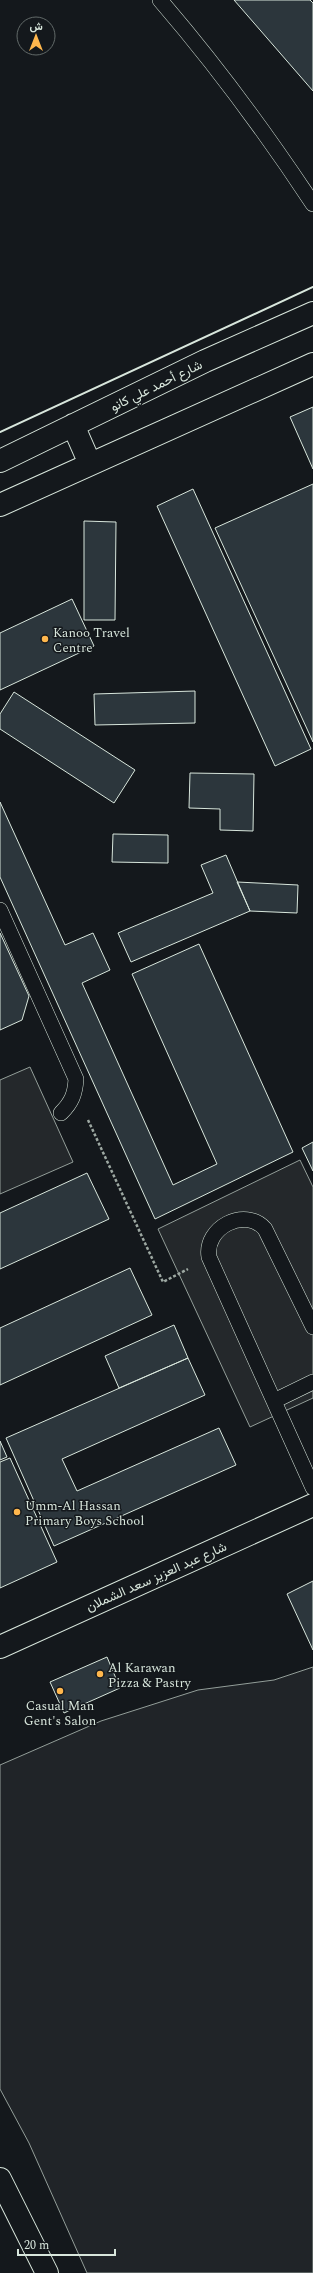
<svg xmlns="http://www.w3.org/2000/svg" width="313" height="2273" viewBox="0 0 313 2273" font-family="Spectral,Vazirmatn,serif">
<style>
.green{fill:#202428;stroke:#939e99}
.parking{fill:#24282b;stroke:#939e99}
.building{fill:#2c363c;stroke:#d8e6dc}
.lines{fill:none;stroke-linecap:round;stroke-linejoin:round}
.service-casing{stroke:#d8e6dc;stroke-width:16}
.minor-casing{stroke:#d8e6dc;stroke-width:24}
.tertiary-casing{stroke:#d8e6dc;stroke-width:24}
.secondary-casing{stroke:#d8e6dc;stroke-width:24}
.path{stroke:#9da8a2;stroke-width:2.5;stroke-dasharray:3 2;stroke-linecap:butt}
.service{stroke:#14181c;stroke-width:15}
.minor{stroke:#14181c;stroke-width:22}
.tertiary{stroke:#14181c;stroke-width:22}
.secondary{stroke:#14181c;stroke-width:22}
.wall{stroke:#d8e6dc;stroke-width:2}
.poi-dot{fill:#ffb74d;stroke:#14181c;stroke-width:1.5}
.labels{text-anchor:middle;stroke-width:3;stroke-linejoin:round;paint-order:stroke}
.street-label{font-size:13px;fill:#d8e6dc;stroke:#14181c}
.poi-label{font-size:13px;fill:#d8e6dc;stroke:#14181c;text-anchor:start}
</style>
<rect width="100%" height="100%" fill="#14181c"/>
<path class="green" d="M 313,1667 L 313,2273 L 87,2273 L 29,2143 L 0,2089 L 0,1765 L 101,1721 L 198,1690 L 274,1680 Z"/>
<path class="parking" d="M 30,1067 L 73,1162 L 0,1194 L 0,1080 Z
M 300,1160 L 313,1187 L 313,1398 L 250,1427 L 158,1229 Z"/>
<path class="building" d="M 234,0 L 310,0 L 313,3 L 313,91 Z
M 313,407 L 313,469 L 290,417 Z
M 313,484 L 313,742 L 215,528 Z
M 193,489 L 311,749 L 275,766 L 157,506 Z
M 84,521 L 116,522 L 115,620 L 84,620 Z
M 72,599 L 94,646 L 0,690 L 0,633 Z
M 195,691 L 195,723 L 95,725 L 94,694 Z
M 14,692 L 135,770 L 114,803 L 0,729 L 0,714 Z
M 190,773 L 254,774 L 253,831 L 220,830 L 220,809 L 189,808 Z
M 0,802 L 65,945 L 93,933 L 110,970 L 82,983 L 173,1185 L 217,1164 L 132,974 L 199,944 L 293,1152 L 155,1219 L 0,877 Z
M 113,834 L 168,835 L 168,863 L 112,862 Z
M 226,855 L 250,911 L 131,962 L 118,933 L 213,893 L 201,865 Z
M 237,882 L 298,885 L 297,913 L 250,911 Z
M 0,933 L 29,996 L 22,1020 L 0,1030 Z
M 313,1142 L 313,1171 L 302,1148 Z
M 87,1173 L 109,1219 L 0,1269 L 0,1213 Z
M 130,1268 L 152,1315 L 0,1385 L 0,1328 Z
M 174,1325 L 188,1358 L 119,1388 L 105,1356 Z
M 188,1358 L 205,1395 L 62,1459 L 77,1491 L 219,1428 L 236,1465 L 54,1546 L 6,1438 Z
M 0,1441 L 7,1457 L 0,1460 Z
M 10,1458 L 57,1562 L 0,1588 L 0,1462 Z
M 313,1581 L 313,1650 L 287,1594 Z
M 107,1657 L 120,1688 L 64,1713 L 50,1682 Z"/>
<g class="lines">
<g class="service-casing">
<path id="service" d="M 160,0 C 216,65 266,133 313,204
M 0,910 L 76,1079 C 75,1094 72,1102 61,1113
M 313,1327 L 265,1229 C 245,1206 204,1228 209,1257 L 313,1488
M 274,1401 L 313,1382"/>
</g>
<g class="minor-casing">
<path id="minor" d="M 0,2179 L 47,2273"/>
</g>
<g class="tertiary-casing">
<path id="tertiary" d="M 0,1647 L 313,1505"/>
</g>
<g class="secondary-casing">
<path id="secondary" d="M 73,425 L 90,464
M 0,461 L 205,361 L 313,313
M 0,505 L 313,364"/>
</g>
<path class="path" d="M 88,1120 L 163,1282 L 188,1269"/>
<use href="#service" class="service"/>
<use href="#minor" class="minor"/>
<use href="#tertiary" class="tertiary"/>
<use href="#secondary" class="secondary"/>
<path class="wall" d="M 0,432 L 313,287"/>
</g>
<g class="poi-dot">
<circle cx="45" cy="639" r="4"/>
<circle cx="17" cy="1512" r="4"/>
<circle cx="100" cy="1674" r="4"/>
<circle cx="60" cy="1691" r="4"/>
</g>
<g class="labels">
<g class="street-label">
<text transform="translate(156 385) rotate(-26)" y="5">شارع أحمد علي كانو</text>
<text transform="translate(156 1576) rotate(-24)" y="5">شارع عبد العزيز سعد الشملان</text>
</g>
<g class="poi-label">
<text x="53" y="637">Kanoo Travel<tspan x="53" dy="15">Centre</tspan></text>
<text x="25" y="1510">Umm-Al Hassan<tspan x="25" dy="15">Primary Boys School</tspan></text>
<text x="108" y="1672">Al Karawan<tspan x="108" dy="15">Pizza &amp; Pastry</tspan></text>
<text x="60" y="1710" text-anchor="middle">Casual Man<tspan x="60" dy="15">Gent's Salon</tspan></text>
</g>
</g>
<g transform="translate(36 36)"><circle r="19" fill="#14181c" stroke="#626a69"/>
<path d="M0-3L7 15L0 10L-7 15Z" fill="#ffb74d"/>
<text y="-6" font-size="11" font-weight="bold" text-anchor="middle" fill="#d8e6dc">ش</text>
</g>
<path d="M18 2249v6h97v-6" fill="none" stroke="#d8e6dc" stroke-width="2"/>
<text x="24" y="2249" font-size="12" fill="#d8e6dc" stroke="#14181c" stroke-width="3" paint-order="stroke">20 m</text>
</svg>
